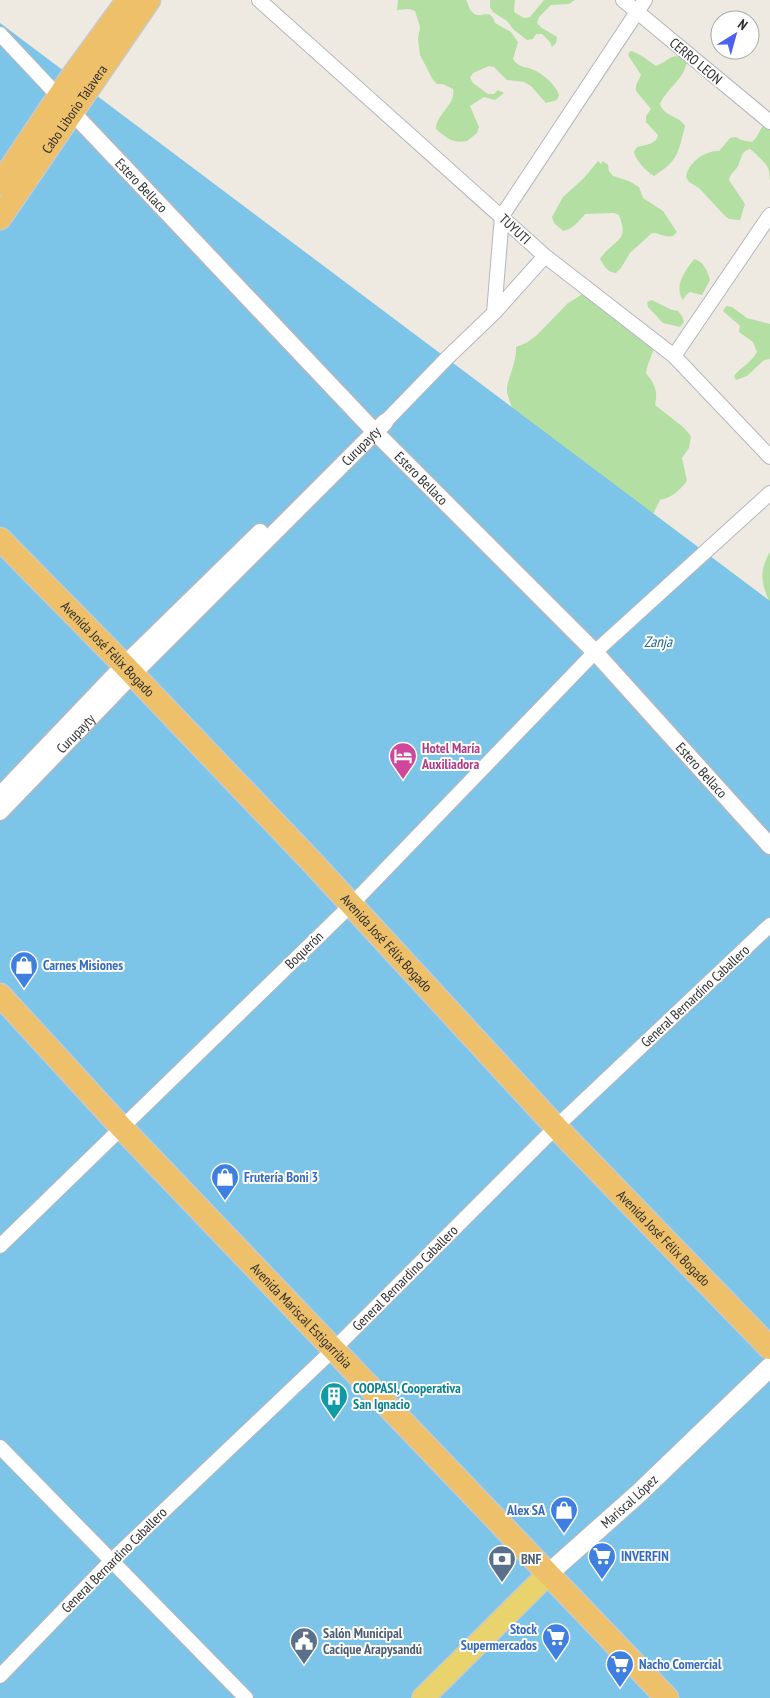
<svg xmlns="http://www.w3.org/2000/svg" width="770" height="1698" viewBox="0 0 770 1698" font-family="'PT Sans Narrow',sans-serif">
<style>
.green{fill:#b3e0a2}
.water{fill:#7cc5e8}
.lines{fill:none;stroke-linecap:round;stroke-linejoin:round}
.minor-casing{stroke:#b5b6c0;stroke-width:16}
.tertiary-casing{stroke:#b5b6c0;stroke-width:19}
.secondary-casing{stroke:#b5b6c0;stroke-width:21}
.primary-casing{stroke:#c9c9c9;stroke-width:24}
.trunk-casing{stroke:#c9c9c9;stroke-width:25}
.minor{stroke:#fff;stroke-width:14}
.tertiary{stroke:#fff;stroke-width:16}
.secondary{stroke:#fff;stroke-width:19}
.primary{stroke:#e9d36c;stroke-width:21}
.trunk{stroke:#eec069;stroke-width:22}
.labels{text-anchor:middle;stroke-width:4;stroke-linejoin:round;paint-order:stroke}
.street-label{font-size:14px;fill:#2e2e2e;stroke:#fff}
.hotel-label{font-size:14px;font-weight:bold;fill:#b23c85;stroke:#fff;text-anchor:start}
.shop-label{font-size:14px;font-weight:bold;fill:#366cbe;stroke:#fff;text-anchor:start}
.culture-label{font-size:14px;font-weight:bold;fill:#0d838f;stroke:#fff;text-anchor:start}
.service-label{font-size:14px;font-weight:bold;fill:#4e5e75;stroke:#fff;text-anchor:start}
.water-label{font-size:15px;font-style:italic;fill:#176499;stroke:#fff}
</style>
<rect width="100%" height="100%" fill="#eee9e1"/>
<path class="green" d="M 398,0 L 466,0 C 468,3 469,9 472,12 C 480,21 490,6 495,23 L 511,32 L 518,42 L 513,59 C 519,68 525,66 534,70 C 543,74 556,85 559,95 L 557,100 L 546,103 L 531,86 L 524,82 L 507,80 L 494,67 L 489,66 L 473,73 L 470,78 L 473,83 L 488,94 L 494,94 L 498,90 L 504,93 L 495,100 L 484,97 L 470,106 L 479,127 L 477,133 L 467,141 C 454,144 446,138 436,129 C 436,114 456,105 453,89 L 443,84 L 437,84 L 433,80 L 420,55 L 418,39 L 420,27 L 415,11 L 409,9 L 397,10 Z
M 490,0 L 515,0 L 514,12 L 524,18 L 530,17 L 544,0 L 575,0 L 569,4 L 551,5 L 539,17 L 537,23 L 542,28 L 557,37 L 556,43 L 552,47 L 550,42 L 542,34 L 536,34 L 533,39 L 527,40 L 514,30 L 507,21 L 493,12 L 490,7 Z
M 632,51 L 642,56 L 656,66 C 669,61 673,50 687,61 C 684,80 667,88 660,104 C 664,117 679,115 685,126 C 678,153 679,160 654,176 C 646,171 636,161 634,152 L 637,147 C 645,145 657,144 658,135 L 646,122 L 646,116 L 651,109 L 636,91 L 636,85 L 641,75 L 628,55 L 629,52 Z
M 770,126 L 770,181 C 769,177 770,172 768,168 C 766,163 755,153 750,149 C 740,152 742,158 738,166 C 735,172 730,173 729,180 L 745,204 L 740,220 L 729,219 L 724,215 L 699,188 L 689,182 L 686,177 C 688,163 705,150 719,151 L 730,138 L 736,137 L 741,140 L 752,142 L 756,138 L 762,127 Z
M 598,161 L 601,164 L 603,161 L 608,165 L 609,171 L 613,176 L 629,181 L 639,187 L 643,198 L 663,211 L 677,232 L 673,236 C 664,238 660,233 652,233 L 630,253 L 621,268 L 616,273 C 607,272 605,267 600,259 C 614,238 630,243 619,215 L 614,213 L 585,214 C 579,221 573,229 563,231 L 554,223 L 552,217 L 563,197 L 584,178 Z
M 694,259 C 704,262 707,270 710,280 L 702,295 L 690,292 L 686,295 L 683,300 C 673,286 686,270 694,259 Z
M 594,285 L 640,323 L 657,340 C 654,351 648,361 646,373 C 655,385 658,390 655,405 L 683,427 L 691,436 L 689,448 L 682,458 L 687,481 C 679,491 673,497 660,500 L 649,522 L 512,412 C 512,404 508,398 507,392 C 506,381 517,363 516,347 L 526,343 L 536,336 L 568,303 L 578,297 Z
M 652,300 L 672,310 L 678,311 L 682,316 L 684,322 L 680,327 L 663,323 L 648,307 L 647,302 Z
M 726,306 L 732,307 L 747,318 L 770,324 L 770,359 L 764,360 L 747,376 L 736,380 L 734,376 C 741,367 752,362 757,352 L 753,342 L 739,332 L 740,326 L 723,311 Z
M 770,552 L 770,604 C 762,584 758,572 770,552 Z"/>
<path class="water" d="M 0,23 L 770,601 L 770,1698 L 0,1698 Z"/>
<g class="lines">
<g class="minor-casing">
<path id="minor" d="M 259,0 L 545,256 L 674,356 L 770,457
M 623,0 L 770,122
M 0,34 L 60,98
M 494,313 L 502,216 L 645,0
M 674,356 L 770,215
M 385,422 L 448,357 L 494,313 L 545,256
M 0,1246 L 351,905 L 595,652 L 770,493
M 0,1447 L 246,1698
M 0,1676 L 112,1560 L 334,1349 L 556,1127 L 770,925"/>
</g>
<g class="tertiary-casing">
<g id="tertiary">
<path id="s1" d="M 72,112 L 376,433 L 595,652 L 770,846"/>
<path d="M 0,795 L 124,665 L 260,532"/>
<path id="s2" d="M 0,812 L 132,675 L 385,422"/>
</g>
</g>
<g class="secondary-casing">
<g id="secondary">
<path id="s3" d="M 548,1574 L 639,1493 L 770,1367"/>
</g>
</g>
<g class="primary-casing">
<path id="primary" d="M 423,1698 L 548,1574"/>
</g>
<g class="trunk-casing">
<g id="trunk">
<path d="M 0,184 L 71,78 L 128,0"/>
<path id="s4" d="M 0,218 L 149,0"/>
<path id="s5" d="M 0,539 L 124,665 L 312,862 L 556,1127 L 770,1348"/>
<path id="s6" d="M 0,995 L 122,1128 L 667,1698"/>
</g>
</g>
<use href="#minor" class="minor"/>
<use href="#tertiary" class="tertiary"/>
<use href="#secondary" class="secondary"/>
<use href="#primary" class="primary"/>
<use href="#trunk" class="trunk"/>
</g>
<defs>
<g id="hotel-pin" transform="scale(1.4375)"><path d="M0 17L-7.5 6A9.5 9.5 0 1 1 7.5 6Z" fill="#d1479c" stroke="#fff"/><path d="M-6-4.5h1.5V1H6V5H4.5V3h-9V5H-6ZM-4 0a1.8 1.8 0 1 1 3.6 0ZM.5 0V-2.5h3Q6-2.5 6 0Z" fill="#fff"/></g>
<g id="shop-pin" transform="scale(1.4375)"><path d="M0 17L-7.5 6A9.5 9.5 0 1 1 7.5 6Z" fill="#3f7fe0" stroke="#fff"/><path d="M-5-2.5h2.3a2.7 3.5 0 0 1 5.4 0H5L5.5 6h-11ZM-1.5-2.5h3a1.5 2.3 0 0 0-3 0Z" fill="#fff"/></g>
<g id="building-pin" transform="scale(1.4375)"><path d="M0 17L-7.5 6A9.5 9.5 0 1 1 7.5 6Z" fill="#0f9aa8" stroke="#fff"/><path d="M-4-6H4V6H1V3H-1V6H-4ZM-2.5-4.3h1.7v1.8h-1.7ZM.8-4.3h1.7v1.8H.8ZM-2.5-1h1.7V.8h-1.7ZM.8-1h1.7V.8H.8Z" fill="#fff"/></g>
<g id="supermarket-pin" transform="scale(1.4375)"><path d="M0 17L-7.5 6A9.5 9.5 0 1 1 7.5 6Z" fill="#3f7fe0" stroke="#fff"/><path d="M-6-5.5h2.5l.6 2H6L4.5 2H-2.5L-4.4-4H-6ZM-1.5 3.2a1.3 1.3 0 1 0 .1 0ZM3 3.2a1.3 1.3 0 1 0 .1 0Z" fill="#fff"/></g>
<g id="bank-pin" transform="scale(1.4375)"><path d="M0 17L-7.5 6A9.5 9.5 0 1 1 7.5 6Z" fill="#5c6f8a" stroke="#fff"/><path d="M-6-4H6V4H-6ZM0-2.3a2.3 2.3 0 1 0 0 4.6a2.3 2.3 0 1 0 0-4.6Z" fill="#fff"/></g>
<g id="civic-pin" transform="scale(1.4375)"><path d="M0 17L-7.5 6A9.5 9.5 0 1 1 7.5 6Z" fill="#5c6f8a" stroke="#fff"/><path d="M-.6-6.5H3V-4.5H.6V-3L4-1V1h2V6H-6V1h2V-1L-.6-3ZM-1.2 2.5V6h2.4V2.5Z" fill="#fff"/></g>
</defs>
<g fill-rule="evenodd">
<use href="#hotel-pin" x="403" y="756"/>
<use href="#shop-pin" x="24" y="965"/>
<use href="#shop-pin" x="225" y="1177"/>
<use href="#building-pin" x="334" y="1396"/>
<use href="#shop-pin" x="564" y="1510"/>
<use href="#supermarket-pin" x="602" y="1556"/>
<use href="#bank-pin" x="502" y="1559"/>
<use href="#supermarket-pin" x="556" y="1637"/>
<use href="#civic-pin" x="304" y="1641"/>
<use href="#supermarket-pin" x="620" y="1664"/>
</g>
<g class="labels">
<g class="street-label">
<text transform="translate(696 61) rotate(40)" y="5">CERRO LEON</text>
<text dy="5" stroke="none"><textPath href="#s4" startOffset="132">Cabo Liborio Talavera</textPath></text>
<text dy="5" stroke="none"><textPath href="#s1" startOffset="101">Estero Bellaco</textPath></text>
<text transform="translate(515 229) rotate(43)" y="5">TUYUTI</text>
<text dy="5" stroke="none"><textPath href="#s2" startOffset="514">Curupayty</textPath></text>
<text dy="5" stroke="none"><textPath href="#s1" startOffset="506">Estero Bellaco</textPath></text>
<text dy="5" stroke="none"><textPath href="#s5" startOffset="154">Avenida José Félix Bogado</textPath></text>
<text dy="5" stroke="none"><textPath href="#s2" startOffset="109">Curupayty</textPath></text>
<text dy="5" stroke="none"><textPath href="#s1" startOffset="911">Estero Bellaco</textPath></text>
<text dy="5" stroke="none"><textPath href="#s5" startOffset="559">Avenida José Félix Bogado</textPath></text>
<text transform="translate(304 950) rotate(-44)" y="5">Boquerón</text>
<text transform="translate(695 996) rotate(-43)" y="5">General Bernardino Caballero</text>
<text dy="5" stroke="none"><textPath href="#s5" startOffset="964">Avenida José Félix Bogado</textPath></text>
<text transform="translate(405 1278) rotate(-45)" y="5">General Bernardino Caballero</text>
<text dy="5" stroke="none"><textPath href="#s6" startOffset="440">Avenida Mariscal Estigarribia</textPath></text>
<text dy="5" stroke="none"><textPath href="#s3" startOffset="109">Mariscal López</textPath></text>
<text transform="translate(114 1560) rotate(-45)" y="5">General Bernardino Caballero</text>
</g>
<g class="hotel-label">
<text x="422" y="753">Hotel María<tspan x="422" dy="16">Auxiliadora</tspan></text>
</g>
<g class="shop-label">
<text x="43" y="970">Carnes Misiones</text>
<text x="244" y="1182">Frutería Boni 3</text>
<text x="545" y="1515" text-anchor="end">Alex SA</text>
<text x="621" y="1561">INVERFIN</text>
<text x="537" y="1634" text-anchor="end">Stock<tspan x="537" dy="16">Supermercados</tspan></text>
<text x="639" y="1669">Nacho Comercial</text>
</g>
<g class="culture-label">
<text x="353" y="1393">COOPASI, Cooperativa<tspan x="353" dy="16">San Ignacio</tspan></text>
</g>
<g class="service-label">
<text x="521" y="1564">BNF</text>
<text x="323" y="1638">Salón Municipal<tspan x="323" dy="16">Cacique Arapysandú</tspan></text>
</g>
<g class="water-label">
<text x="658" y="647">Zanja</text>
</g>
</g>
<g transform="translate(735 35) rotate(37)"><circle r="24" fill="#ffffff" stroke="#ababab"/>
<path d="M0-4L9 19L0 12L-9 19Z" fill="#4d61ef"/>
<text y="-8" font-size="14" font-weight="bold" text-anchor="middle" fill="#2e2e2e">N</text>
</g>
</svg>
